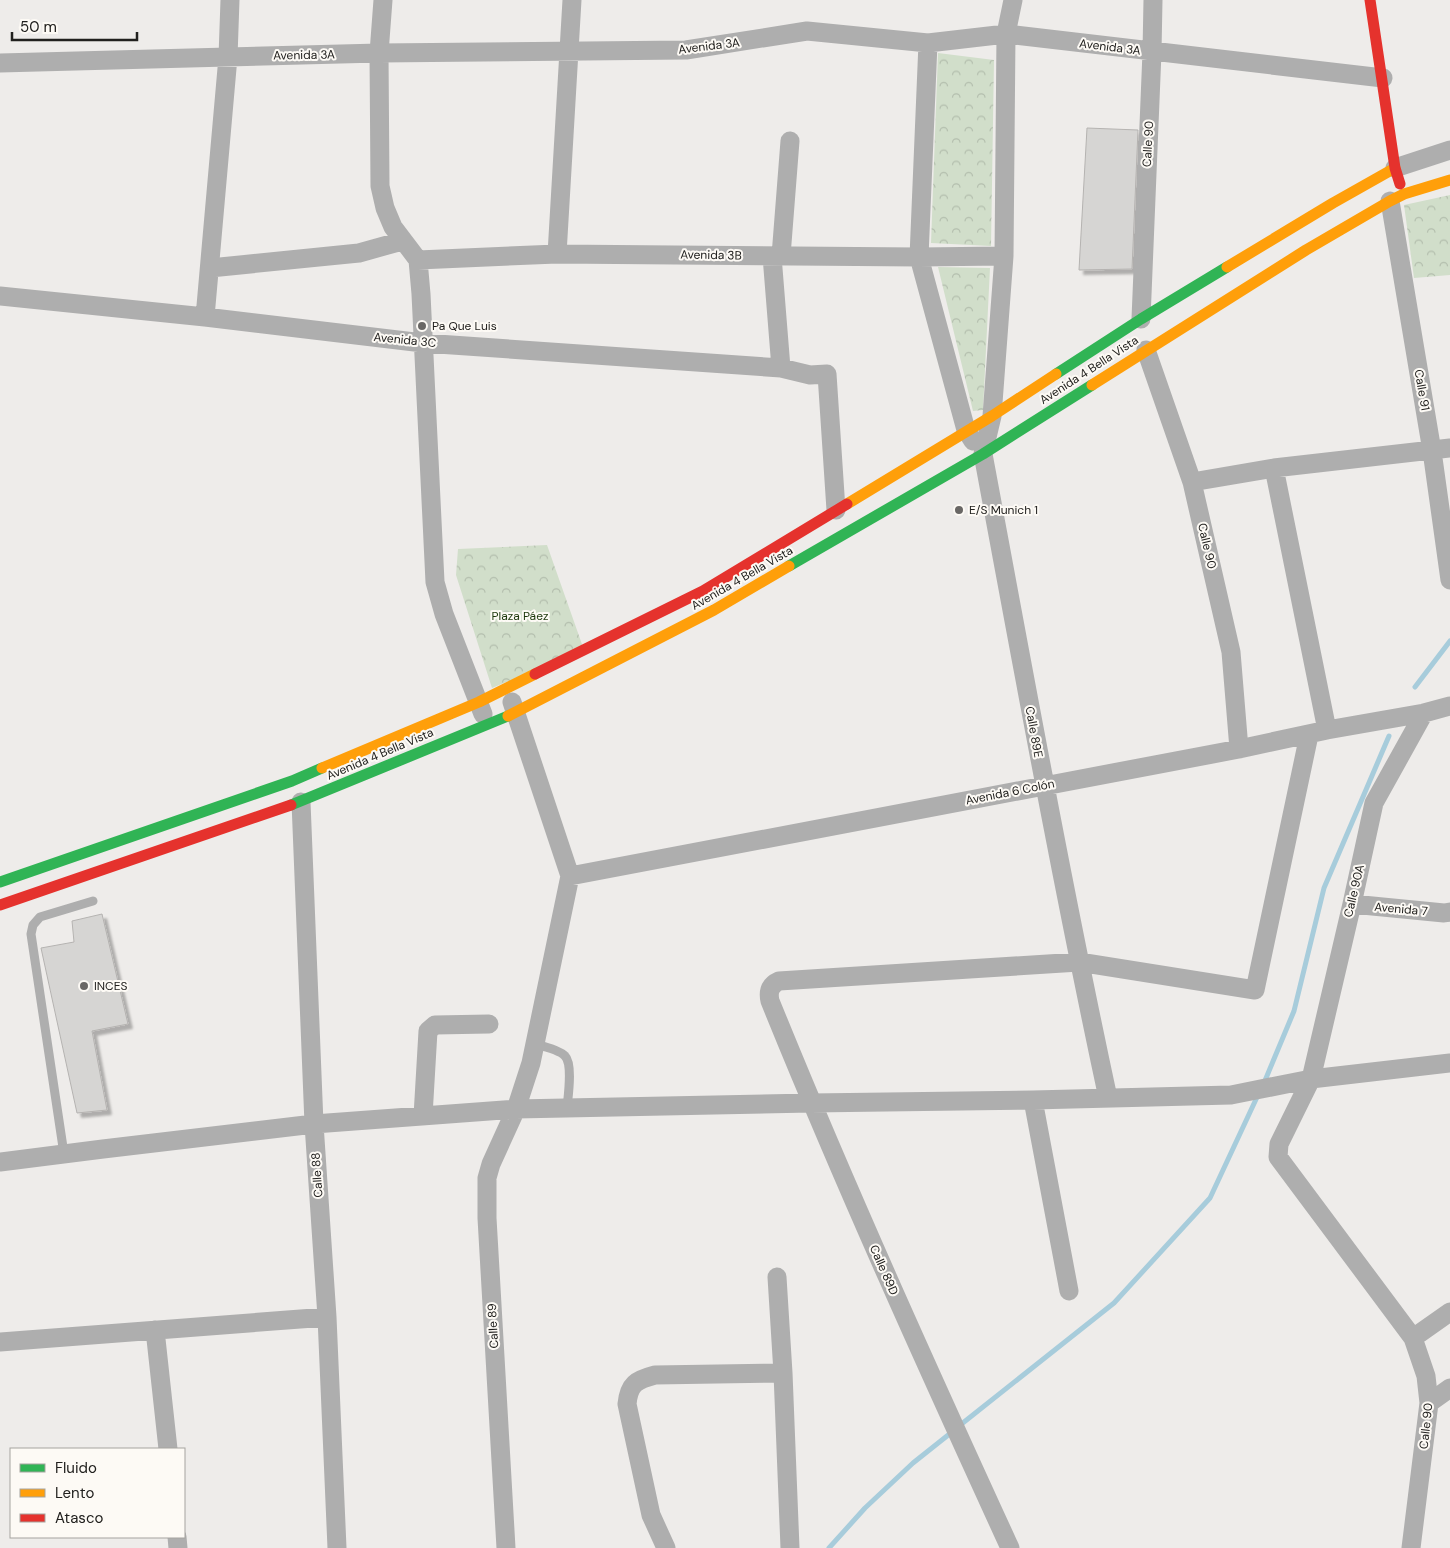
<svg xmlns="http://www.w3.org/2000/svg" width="1450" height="1548" viewBox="0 0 1450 1548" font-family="'DM Sans',sans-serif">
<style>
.park{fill:url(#park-crowns)}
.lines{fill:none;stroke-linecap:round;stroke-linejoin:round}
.stream{stroke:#a7ccdb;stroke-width:5}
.building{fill:#d6d5d3;stroke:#b5b3b1;filter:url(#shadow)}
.lane{stroke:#aeaeae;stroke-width:9}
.street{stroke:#aeaeae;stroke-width:19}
.fast{stroke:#30b455;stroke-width:11}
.slow{stroke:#ff9f0a;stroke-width:11}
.jam{stroke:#e5322d;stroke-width:11}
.poi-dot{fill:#696765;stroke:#fdfaf5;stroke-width:2}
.labels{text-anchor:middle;stroke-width:4;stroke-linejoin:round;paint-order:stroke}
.street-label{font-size:12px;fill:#21201e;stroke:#fdfaf5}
.poi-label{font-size:12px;fill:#21201e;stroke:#fdfaf5;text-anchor:start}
.park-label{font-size:12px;fill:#1c370b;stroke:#fdfaf5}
</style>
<defs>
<pattern id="park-crowns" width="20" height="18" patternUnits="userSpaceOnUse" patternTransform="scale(1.25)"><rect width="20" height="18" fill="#d1deca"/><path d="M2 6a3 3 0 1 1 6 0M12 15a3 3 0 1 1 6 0" fill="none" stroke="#b3bead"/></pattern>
<filter id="shadow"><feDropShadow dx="4.5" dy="4.5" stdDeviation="1" flood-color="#0004"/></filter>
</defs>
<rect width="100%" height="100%" fill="#eeecea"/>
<path class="park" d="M 938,53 L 994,60 L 991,246 L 931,243 Z
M 1450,195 L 1450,275 L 1414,278 L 1404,205 Z
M 938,267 L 990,268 L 983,410 L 973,411 Z
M 547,545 L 584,650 L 492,688 L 456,575 L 458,549 Z"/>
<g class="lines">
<path class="stream" d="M 1415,687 L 1450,641
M 1264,1083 L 1294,1011 L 1324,888 L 1389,736
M 959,1426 L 1114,1303 L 1210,1198 L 1258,1095
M 829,1548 L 865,1508 L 913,1463 L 952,1432"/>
</g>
<path class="building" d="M 1087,128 L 1138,130 L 1132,269 L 1079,270 Z
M 102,914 L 128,1024 L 92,1031 L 107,1110 L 77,1113 L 41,948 L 74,942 L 72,921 Z"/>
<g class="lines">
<path class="lane" d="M 535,1044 C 543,1046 560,1050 565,1056 C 573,1064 568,1097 567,1108
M 64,1154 L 31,934 L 33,925 L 40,917 L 93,901"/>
<path class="street" d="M 383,0 L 379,53 L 380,186 L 385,208 L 393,227 L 418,260 L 421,294 L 435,582 L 444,614 L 483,714
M 1013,0 L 1006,34 L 1004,256 L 992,416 L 983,454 C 1023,669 1062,884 1108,1098
M 928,43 L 919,257 L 966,430 L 973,441
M 0,63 L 379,53 L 686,50 L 807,31 L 928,43 L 1006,34 L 1383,78
M 1395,168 L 1450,150
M 1390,201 L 1432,451 L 1450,580
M 557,254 L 572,0
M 772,256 L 781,368
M 781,256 L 790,141
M 418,260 L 557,254 L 919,257 L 1004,256
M 210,268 L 359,253 L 402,241
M 0,296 L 205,317 L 423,343 L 781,368 L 810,375 L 827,374 L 836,510
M 205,317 L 228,57 L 230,0
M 1141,319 L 1152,52 L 1153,0
M 1146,350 L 1192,482 L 1231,652 L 1239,749
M 1274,468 L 1327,730
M 1192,482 L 1274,468 L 1450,448
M 301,802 L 314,1124 L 327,1317 L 337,1548
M 570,876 L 1239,749 L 1327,730 L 1424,713 L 1450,706
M 1352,904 L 1444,913 L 1450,912
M 1033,1100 L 1069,1291
M 423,1116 L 428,1031 L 435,1025 L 489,1024
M 0,1162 L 103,1149 L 314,1124 L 516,1109 L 811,1103 L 1033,1100 L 1231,1095 L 1311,1079 L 1450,1063
M 777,1277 L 783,1373 L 790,1548
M 155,1330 L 168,1449
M 1413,1338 L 1450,1312
M 0,1342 L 327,1317
M 1429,1403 L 1450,1388
M 177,1537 L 178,1548
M 506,1548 L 487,1218 L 487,1178 L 491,1164 L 516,1109 L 531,1063 L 570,876 L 512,702
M 666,1548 L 651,1515 L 627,1404 C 629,1384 636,1380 655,1375 L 783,1373
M 1010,1548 C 927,1367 845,1186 770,1001 C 768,992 770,985 779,981 L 1079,962 L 1255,990 L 1309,735
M 1411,1548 L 1429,1403 L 1426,1376 L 1413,1338 L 1278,1157 L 1279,1144 L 1311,1079 L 1352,904 L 1374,803 L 1424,713"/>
<path class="fast" d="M 1056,374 L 1141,319 L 1227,267
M 789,566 L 983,454 L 1092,385
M 291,805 L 508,716
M 0,882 L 292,781 L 322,768"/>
<path class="slow" d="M 1227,267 L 1333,203 L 1395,168
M 1092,385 L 1306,250 L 1390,201 L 1404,194 L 1450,180
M 847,504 L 992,416 L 1056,374
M 508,716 L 714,610 L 789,566
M 322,768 L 479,702 L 535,674"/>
<path class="jam" d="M 1370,0 L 1395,168 L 1400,184
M 535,674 L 703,591 L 847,504
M 0,905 L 291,805"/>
</g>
<g class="poi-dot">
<circle cx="422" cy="326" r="5"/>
<circle cx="959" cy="510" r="5"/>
<circle cx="84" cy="986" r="5"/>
</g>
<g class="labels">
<g class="street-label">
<text transform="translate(709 46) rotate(-7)" y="4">Avenida 3A</text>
<text transform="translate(1110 47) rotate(7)" y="4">Avenida 3A</text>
<text transform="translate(304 55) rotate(-1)" y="4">Avenida 3A</text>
<text transform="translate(1148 144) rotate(-87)" y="4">Calle 90</text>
<text transform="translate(711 255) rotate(1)" y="4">Avenida 3B</text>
<text transform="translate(405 340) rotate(6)" y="4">Avenida 3C</text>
<text transform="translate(1089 370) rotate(-33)" y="4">Avenida 4 Bella Vista</text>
<text transform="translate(1422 390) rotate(80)" y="4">Calle 91</text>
<text transform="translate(1207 546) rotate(77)" y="4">Calle 90</text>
<text transform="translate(742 578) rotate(-30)" y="4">Avenida 4 Bella Vista</text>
<text transform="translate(1034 732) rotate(80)" y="4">Calle 89E</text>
<text transform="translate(380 754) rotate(-23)" y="4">Avenida 4 Bella Vista</text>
<text transform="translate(1010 792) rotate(-11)" y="4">Avenida 6 Colón</text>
<text transform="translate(1354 891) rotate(-77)" y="4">Calle 90A</text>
<text transform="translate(1401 909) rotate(5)" y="4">Avenida 7</text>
<text transform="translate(317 1175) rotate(-94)" y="4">Calle 88</text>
<text transform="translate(884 1270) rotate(66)" y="4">Calle 89D</text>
<text transform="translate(493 1326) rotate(-93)" y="4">Calle 89</text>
<text transform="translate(1426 1426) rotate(-84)" y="4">Calle 90</text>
</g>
<g class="poi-label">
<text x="432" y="330">Pa Que Luis</text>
<text x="969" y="514">E/S Munich 1</text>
<text x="94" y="990">INCES</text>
</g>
<g class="park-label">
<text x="520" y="620">Plaza Páez</text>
</g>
</g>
<rect x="10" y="1448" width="175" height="90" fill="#fdfaf5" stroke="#a5a39f"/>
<rect x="20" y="1464" width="25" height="8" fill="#30b455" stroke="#a5a39f"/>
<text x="55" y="1473" font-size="15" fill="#21201e">Fluido</text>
<rect x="20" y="1489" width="25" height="8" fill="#ff9f0a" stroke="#a5a39f"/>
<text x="55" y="1498" font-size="15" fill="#21201e">Lento</text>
<rect x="20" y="1514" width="25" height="8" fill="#e5322d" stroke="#a5a39f"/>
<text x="55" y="1523" font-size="15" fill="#21201e">Atasco</text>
<path d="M12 32v8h125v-8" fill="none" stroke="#21201e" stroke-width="2.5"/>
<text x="20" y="32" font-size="15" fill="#21201e" stroke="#fdfaf5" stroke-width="4" paint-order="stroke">50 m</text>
</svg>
